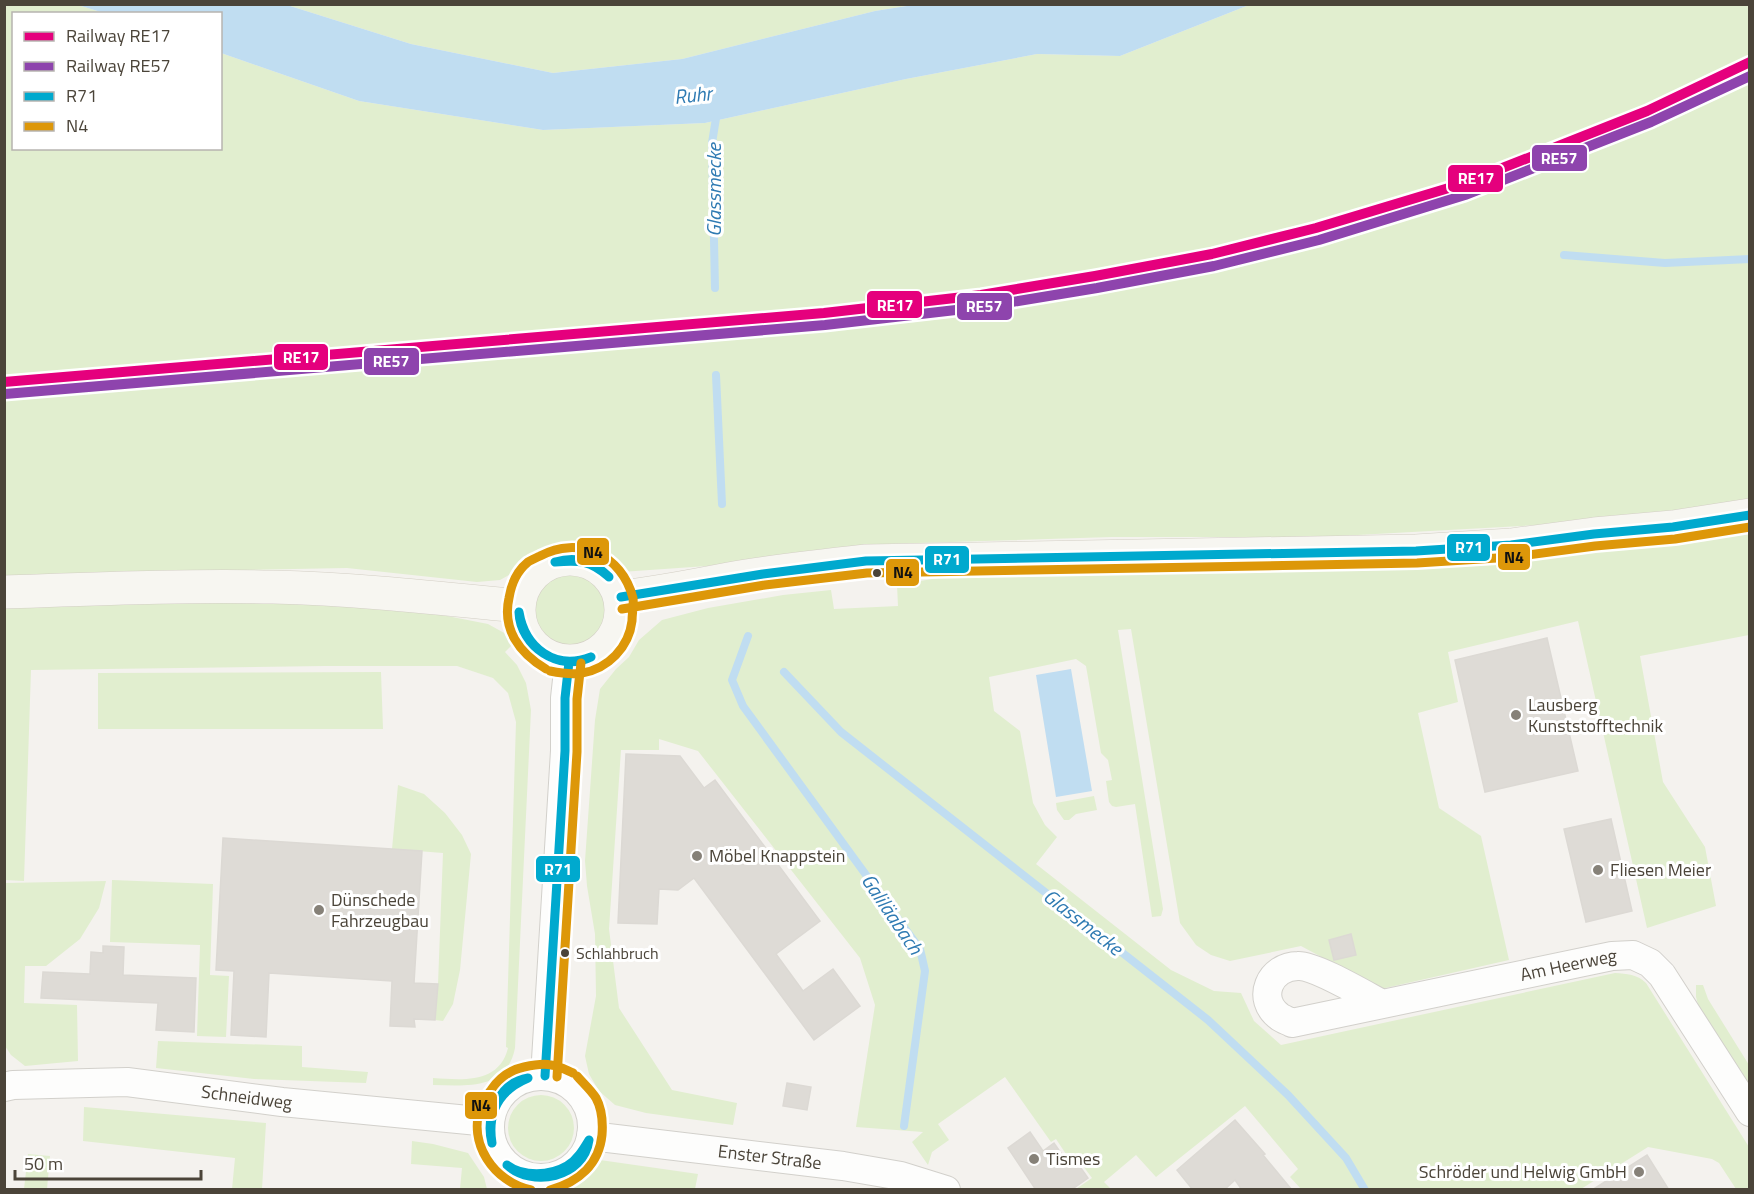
<svg xmlns="http://www.w3.org/2000/svg" width="1754" height="1194" viewBox="0 0 1754 1194" font-family="'Titillium Web',sans-serif">
<style>
.green{fill:#e1eecf}
.water{fill:#c0ddf1}
.lines{fill:none;stroke-linecap:round;stroke-linejoin:round}
.stream{stroke:#c0ddf1;stroke-width:8}
.building{fill:#dedbd6;stroke:#dcd9d4;stroke-width:1.5}
.minor-casing{stroke:#d2d0cb;stroke-width:30}
.secondary-casing{stroke:#d3cfc5;stroke-width:34}
.minor{stroke:#fdfdfc;stroke-width:28}
.secondary{stroke:#f7f6f1;stroke-width:33}
.bus-1-casing{stroke:#fff;stroke-width:14}
.bus-2-casing{stroke:#fff;stroke-width:14}
.bus-1{stroke:#00a9ce;stroke-width:9}
.bus-2{stroke:#dd9709;stroke-width:9}
.rail-1-casing{stroke:#fff;stroke-width:15}
.rail-2-casing{stroke:#fff;stroke-width:15}
.rail-1{stroke:#e5007d;stroke-width:10}
.rail-2{stroke:#8e44ad;stroke-width:10}
.bus-dot{fill:#4b4439;stroke:#fff;stroke-width:2}
.poi-dot{fill:#868178;stroke:#fff;stroke-width:2}
.labels{text-anchor:middle;stroke-width:6;stroke-linejoin:round;paint-order:stroke}
.bus-label{font-size:16px;fill:#4b4439;stroke:#fff;text-anchor:start}
.poi-label{font-size:18px;fill:#4b4439;stroke:#fff;text-anchor:start}
.street-label{font-size:18px;fill:#4b4439;stroke:#fff}
.water-label{font-size:20px;font-style:italic;fill:#2e7ab2;stroke:#fff}
.line-badge{stroke:#fff;stroke-width:2}
.badge-label{font-size:16px;text-anchor:middle;font-weight:bold;fill:#fff}
.pale-badge-label{font-size:16px;text-anchor:middle;font-weight:bold;fill:#111}
</style>
<rect width="100%" height="100%" fill="#f4f2ee"/>
<path class="green" d="M 4,5 L 78,5 L 104,13 L 14,14 L 14,148 L 220,148 L 221,53 L 359,101 L 543,130 L 705,123 L 906,79 L 1037,54 L 1120,56 L 1249,5 L 1749,5 L 1749,502 L 1538,525 L 1321,537 L 1112,537 L 885,544 L 736,564 L 621,572 L 606,559 L 590,549 L 571,542 L 546,552 L 522,568 L 500,580 L 477,582 L 347,568 L 144,572 L 5,577 Z
M 287,5 L 913,5 L 875,11 L 682,59 L 553,73 L 411,44 Z
M 1749,529 L 1749,635 L 1640,656 L 1663,782 L 1705,847 L 1716,906 L 1647,928 L 1578,621 L 1448,652 L 1458,702 L 1418,713 L 1439,808 L 1481,836 L 1509,960 L 1381,989 L 1301,946 L 1230,961 L 1211,955 L 1196,945 L 1180,923 L 1131,629 L 1118,630 L 1163,909 L 1161,916 L 1152,917 L 1135,804 L 1116,807 L 1112,806 L 1109,802 L 1106,781 L 1112,780 L 1108,760 L 1101,753 L 1086,666 L 1076,659 L 989,677 L 994,711 L 1020,731 L 1033,803 L 1045,825 L 1057,837 L 1036,864 L 1171,970 L 1214,991 L 1241,993 L 1254,1021 L 1281,1045 L 1615,973 C 1627,974 1637,974 1646,983 L 1749,1147 L 1749,1189 L 1736,1189 L 1719,1163 L 1712,1159 L 1648,1147 L 1581,1189 L 1301,1189 L 1290,1177 L 1298,1169 L 1245,1106 L 1156,1177 L 1136,1155 L 1104,1182 L 1111,1189 L 1076,1189 L 1092,1178 L 1074,1154 L 1068,1157 L 1056,1139 L 1051,1142 L 1005,1077 L 938,1124 L 949,1140 L 932,1152 L 928,1165 L 912,1142 L 923,1132 L 856,1127 L 875,1005 L 860,958 L 698,751 L 659,739 L 659,750 L 621,750 L 609,929 L 619,1008 L 672,1090 L 737,1103 L 733,1125 L 646,1113 L 615,1105 L 599,1091 L 589,1074 L 585,1056 L 596,996 L 595,934 L 587,886 L 585,861 L 595,720 L 600,689 L 616,669 L 629,657 L 639,640 L 662,620 L 708,608 L 783,595 L 831,590 L 834,609 L 898,606 L 897,585 L 967,573 Z
M 565,573 L 580,574 L 594,584 L 604,599 L 605,616 L 599,633 L 588,643 L 576,648 L 558,646 L 543,640 C 535,624 533,610 535,592 L 548,580 Z
M 179,599 L 358,602 L 442,615 L 488,624 L 506,634 L 514,643 L 505,652 L 517,665 L 526,683 L 531,710 L 515,1048 C 507,1090 467,1086 433,1085 L 433,1078 C 463,1080 499,1084 508,1048 L 506,1047 L 516,722 L 508,693 L 493,678 L 457,666 L 325,666 L 31,670 L 24,881 L 5,880 L 4,605 Z
M 381,672 L 383,729 L 98,729 L 98,673 Z
M 398,785 L 424,794 L 445,813 L 462,835 L 471,854 L 460,970 L 453,1004 L 443,1021 L 435,1020 L 438,984 L 443,853 L 392,849 Z
M 1094,796 L 1097,810 L 1076,814 L 1069,820 L 1064,820 L 1057,810 L 1056,803 Z
M 112,880 L 213,884 L 210,975 L 229,976 L 226,1037 L 197,1036 L 200,945 L 110,942 Z
M 106,881 L 99,908 L 80,939 L 46,966 L 25,966 L 24,1003 L 77,1005 L 78,1061 L 25,1066 L 11,1055 L 5,1046 L 5,883 Z
M 1696,985 L 1703,985 L 1708,999 L 1749,1065 L 1749,1090 L 1700,1012 L 1696,997 Z
M 158,1041 L 302,1046 L 302,1067 L 368,1072 L 366,1083 L 254,1079 L 156,1068 Z
M508 1128a33 33 0 1 1 66 0a33 33 0 1 1-66 0Z
M 84,1107 L 266,1123 L 262,1189 L 232,1189 L 235,1158 L 83,1141 Z
M 412,1141 L 433,1144 L 468,1153 L 484,1177 L 487,1189 L 460,1189 L 462,1168 L 411,1164 Z
M 28,1154 L 50,1156 L 47,1189 L 24,1189 Z
M 600,1160 L 698,1174 L 695,1189 L 565,1189 L 565,1187 C 579,1180 589,1172 600,1160 Z"/>
<path class="water" d="M 78,5 L 287,5 L 411,44 L 553,73 L 682,59 L 875,11 L 913,5 L 1249,5 L 1120,56 L 1037,54 L 906,79 L 705,123 L 543,130 L 359,101 L 221,53 L 220,14 L 104,13 Z
M 1071,669 L 1092,791 L 1056,797 L 1036,675 Z"/>
<g class="lines">
<path class="stream" d="M 1564,255 L 1665,263 L 1750,259
M 715,288 L 712,143 L 717,112
M 716,375 L 722,504
M 748,636 L 732,680 L 743,706 L 920,949 L 925,971 L 904,1126
M 784,672 L 841,732 L 1208,1020 L 1288,1095 L 1346,1158 L 1365,1190"/>
</g>
<path class="building" d="M 1547,638 L 1578,771 L 1485,792 L 1455,660 Z
M 626,754 L 680,756 L 704,788 L 715,780 L 820,921 L 776,954 L 803,991 L 833,969 L 860,1006 L 814,1040 L 694,878 L 678,890 L 659,889 L 657,924 L 618,923 Z
M 1611,819 L 1632,911 L 1586,922 L 1564,829 Z
M 223,838 L 422,851 L 414,983 L 438,984 L 435,1020 L 414,1019 L 415,1027 L 390,1026 L 392,981 L 269,973 L 266,1037 L 231,1035 L 234,971 L 216,970 Z
M 1351,934 L 1356,955 L 1334,960 L 1329,940 Z
M 103,946 L 124,947 L 123,975 L 196,978 L 194,1032 L 156,1030 L 158,1003 L 41,998 L 43,972 L 90,974 L 91,952 L 103,953 Z
M 787,1083 L 811,1087 L 807,1110 L 783,1106 Z
M 1235,1120 L 1265,1154 L 1263,1155 L 1292,1190 L 1242,1190 L 1235,1180 L 1224,1190 L 1193,1190 L 1177,1170 Z
M 1030,1132 L 1043,1151 L 1054,1143 L 1068,1163 L 1074,1158 L 1088,1178 L 1071,1190 L 1036,1190 L 1008,1148 Z
M 1647,1155 L 1669,1190 L 1592,1190 Z"/>
<g class="lines">
<g class="minor-casing">
<g id="minor">
<path id="s1" d="M 1382,1004 C 1365,995 1314,965 1298,966 C 1270,966 1255,999 1280,1017 C 1283,1019 1288,1021 1292,1023 L 1612,956 L 1633,955 L 1650,963 L 1662,975 L 1750,1112"/>
<path d="M 545,1076 L 565,751 L 565,698 L 569,662"/>
<circle cx="541" cy="1127" r="51"/>
<path id="s2" d="M 4,1087 L 13,1085 L 127,1082 L 282,1102 L 489,1122"/>
<path id="s3" d="M 591,1136 L 843,1166 L 901,1176 L 946,1190"/>
</g>
</g>
<g class="secondary-casing">
<path id="secondary" d="M519 610a51 51 0 1 1 102 0a51 51 0 1 1-102 0Z
M 4,592 C 94,589 184,585 273,587 C 355,589 437,598 519,606
M 621,597 C 657,593 693,586 729,579 C 774,571 820,566 866,561 L 1416,551 L 1511,545 L 1594,534 L 1673,527 L 1750,515"/>
</g>
<use href="#minor" class="minor"/>
<use href="#secondary" class="secondary"/>
<g class="bus-1-casing">
<path id="bus-1" d="M 555,562 C 577,556 593,561 609,577
M 555,562 C 579,560 590,560 609,577
M 621,597 L 763,574 L 866,561 L 1416,551 L 1511,545 L 1594,534 L 1673,527 L 1750,515
M 519,612 C 525,648 555,671 591,657
M 519,612 C 520,646 559,673 591,657
M 545,1076 L 565,751 L 565,698 L 569,662
M 492,1143 C 485,1116 499,1083 528,1078
M 492,1143 C 487,1112 499,1090 528,1078
M 507,1165 C 523,1177 550,1176 567,1166 C 577,1160 583,1150 589,1140
M 507,1165 C 532,1188 584,1178 589,1140"/>
</g>
<g class="bus-2-casing">
<path id="bus-2" d="M 622,609 L 765,585 L 867,573 L 1417,563 L 1513,557 L 1595,546 L 1675,539 L 1750,527
M 546,669 C 519,653 502,629 509,598 C 511,585 517,571 528,562 C 531,560 536,558 540,556 C 579,535 622,555 633,598 C 634,605 632,613 632,621 C 629,647 608,669 582,673 C 571,675 560,673 550,671
M 557,1077 L 577,752 L 577,699 L 581,663
M 531,1190 C 494,1182 467,1143 481,1106 C 483,1100 487,1095 491,1090 C 499,1078 510,1070 524,1067 C 533,1065 543,1063 551,1065 C 559,1066 566,1070 573,1073
M 550,1190 C 579,1182 599,1164 602,1135 C 603,1122 602,1109 596,1098 C 591,1090 583,1083 577,1076"/>
</g>
<use href="#bus-1" class="bus-1"/>
<use href="#bus-2" class="bus-2"/>
<g class="rail-1-casing">
<path id="rail-1" d="M 4,382 L 824,313 L 981,295 L 1095,276 L 1212,254 L 1316,228 L 1462,184 L 1647,111 L 1750,62"/>
</g>
<g class="rail-2-casing">
<path id="rail-2" d="M 5,394 L 825,325 L 982,307 L 1097,288 L 1214,266 L 1319,240 L 1465,195 L 1651,122 L 1750,76"/>
</g>
<use href="#rail-1" class="rail-1"/>
<use href="#rail-2" class="rail-2"/>
</g>
<g class="bus-dot">
<circle cx="877" cy="573" r="5"/>
<circle cx="565" cy="953" r="5"/>
</g>
<g class="poi-dot">
<circle cx="1516" cy="715" r="6"/>
<circle cx="697" cy="856" r="6"/>
<circle cx="1598" cy="870" r="6"/>
<circle cx="319" cy="910" r="6"/>
<circle cx="1034" cy="1159" r="6"/>
<circle cx="1639" cy="1172" r="6"/>
</g>
<g class="labels">
<g class="bus-label">
<text x="576" y="959">Schlahbruch</text>
</g>
<g class="poi-label">
<text x="1528" y="711">Lausberg<tspan x="1528" dy="21">Kunststofftechnik</tspan></text>
<text x="709" y="862">Möbel Knappstein</text>
<text x="1610" y="876">Fliesen Meier</text>
<text x="331" y="906">Dünschede<tspan x="331" dy="21">Fahrzeugbau</tspan></text>
<text x="1046" y="1165">Tismes</text>
<text x="1627" y="1178" text-anchor="end">Schröder und Helwig GmbH</text>
</g>
<g class="street-label">
<text dy="6" stroke="none"><textPath href="#s1" startOffset="462">Am Heerweg</textPath></text>
<text dy="6" stroke="none"><textPath href="#s2" startOffset="244">Schneidweg</textPath></text>
<text dy="6" stroke="none"><textPath href="#s3" startOffset="180">Enster Straße</textPath></text>
</g>
<g class="water-label">
<text transform="translate(693 95) rotate(-6)" y="7">Ruhr</text>
<text transform="translate(714 190) rotate(-90)" y="7">Glassmecke</text>
<text transform="translate(892 914) rotate(56)" y="7">Galiläabach</text>
<text transform="translate(1083 922) rotate(38)" y="7">Glassmecke</text>
</g>
</g>
<g class="line-badge">
<rect x="1531" y="144" width="57" height="28" rx="6" fill="#8e44ad"/>
<rect x="1447" y="164" width="57" height="29" rx="6" fill="#e5007d"/>
<rect x="866" y="290" width="57" height="29" rx="6" fill="#e5007d"/>
<rect x="956" y="292" width="57" height="29" rx="6" fill="#8e44ad"/>
<rect x="273" y="343" width="56" height="28" rx="6" fill="#e5007d"/>
<rect x="363" y="347" width="57" height="29" rx="6" fill="#8e44ad"/>
<rect x="1446" y="533" width="45" height="29" rx="6" fill="#00a9ce"/>
<rect x="576" y="537" width="34" height="29" rx="6" fill="#dd9709"/>
<rect x="1497" y="543" width="34" height="28" rx="6" fill="#dd9709"/>
<rect x="924" y="545" width="46" height="29" rx="6" fill="#00a9ce"/>
<rect x="885" y="558" width="35" height="29" rx="6" fill="#dd9709"/>
<rect x="535" y="855" width="46" height="28" rx="6" fill="#00a9ce"/>
<rect x="464" y="1091" width="34" height="29" rx="6" fill="#dd9709"/>
</g>
<g class="badge-label">
<text x="1559" y="164">RE57</text>
<text x="1476" y="184">RE17</text>
<text x="895" y="311">RE17</text>
<text x="984" y="312">RE57</text>
<text x="301" y="363">RE17</text>
<text x="391" y="367">RE57</text>
<text x="1469" y="553">R71</text>
<text x="947" y="565">R71</text>
<text x="558" y="875">R71</text>
</g>
<g class="pale-badge-label">
<text x="593" y="558">N4</text>
<text x="1514" y="563">N4</text>
<text x="903" y="578">N4</text>
<text x="481" y="1111">N4</text>
</g>
<rect width="1754" height="1194" fill="none" stroke="#4b4439" stroke-width="12"/>
<rect x="12" y="12" width="210" height="138" fill="#ffffff" stroke="#b7b4b0" stroke-width="1.5"/>
<rect x="24" y="32" width="30" height="9" fill="#e5007d" stroke="#b7b4b0" stroke-width="1.5"/>
<text x="66" y="42" font-size="18" fill="#4b4439">Railway RE17</text>
<rect x="24" y="62" width="30" height="9" fill="#8e44ad" stroke="#b7b4b0" stroke-width="1.5"/>
<text x="66" y="72" font-size="18" fill="#4b4439">Railway RE57</text>
<rect x="24" y="92" width="30" height="9" fill="#00a9ce" stroke="#b7b4b0" stroke-width="1.5"/>
<text x="66" y="102" font-size="18" fill="#4b4439">R71</text>
<rect x="24" y="122" width="30" height="9" fill="#dd9709" stroke="#b7b4b0" stroke-width="1.5"/>
<text x="66" y="132" font-size="18" fill="#4b4439">N4</text>
<path d="M15 1170v9h186v-9" fill="none" stroke="#4b4439" stroke-width="3"/>
<text x="24" y="1170" font-size="18" fill="#4b4439" stroke="#ffffff" stroke-width="4.5" paint-order="stroke">50 m</text>
</svg>
